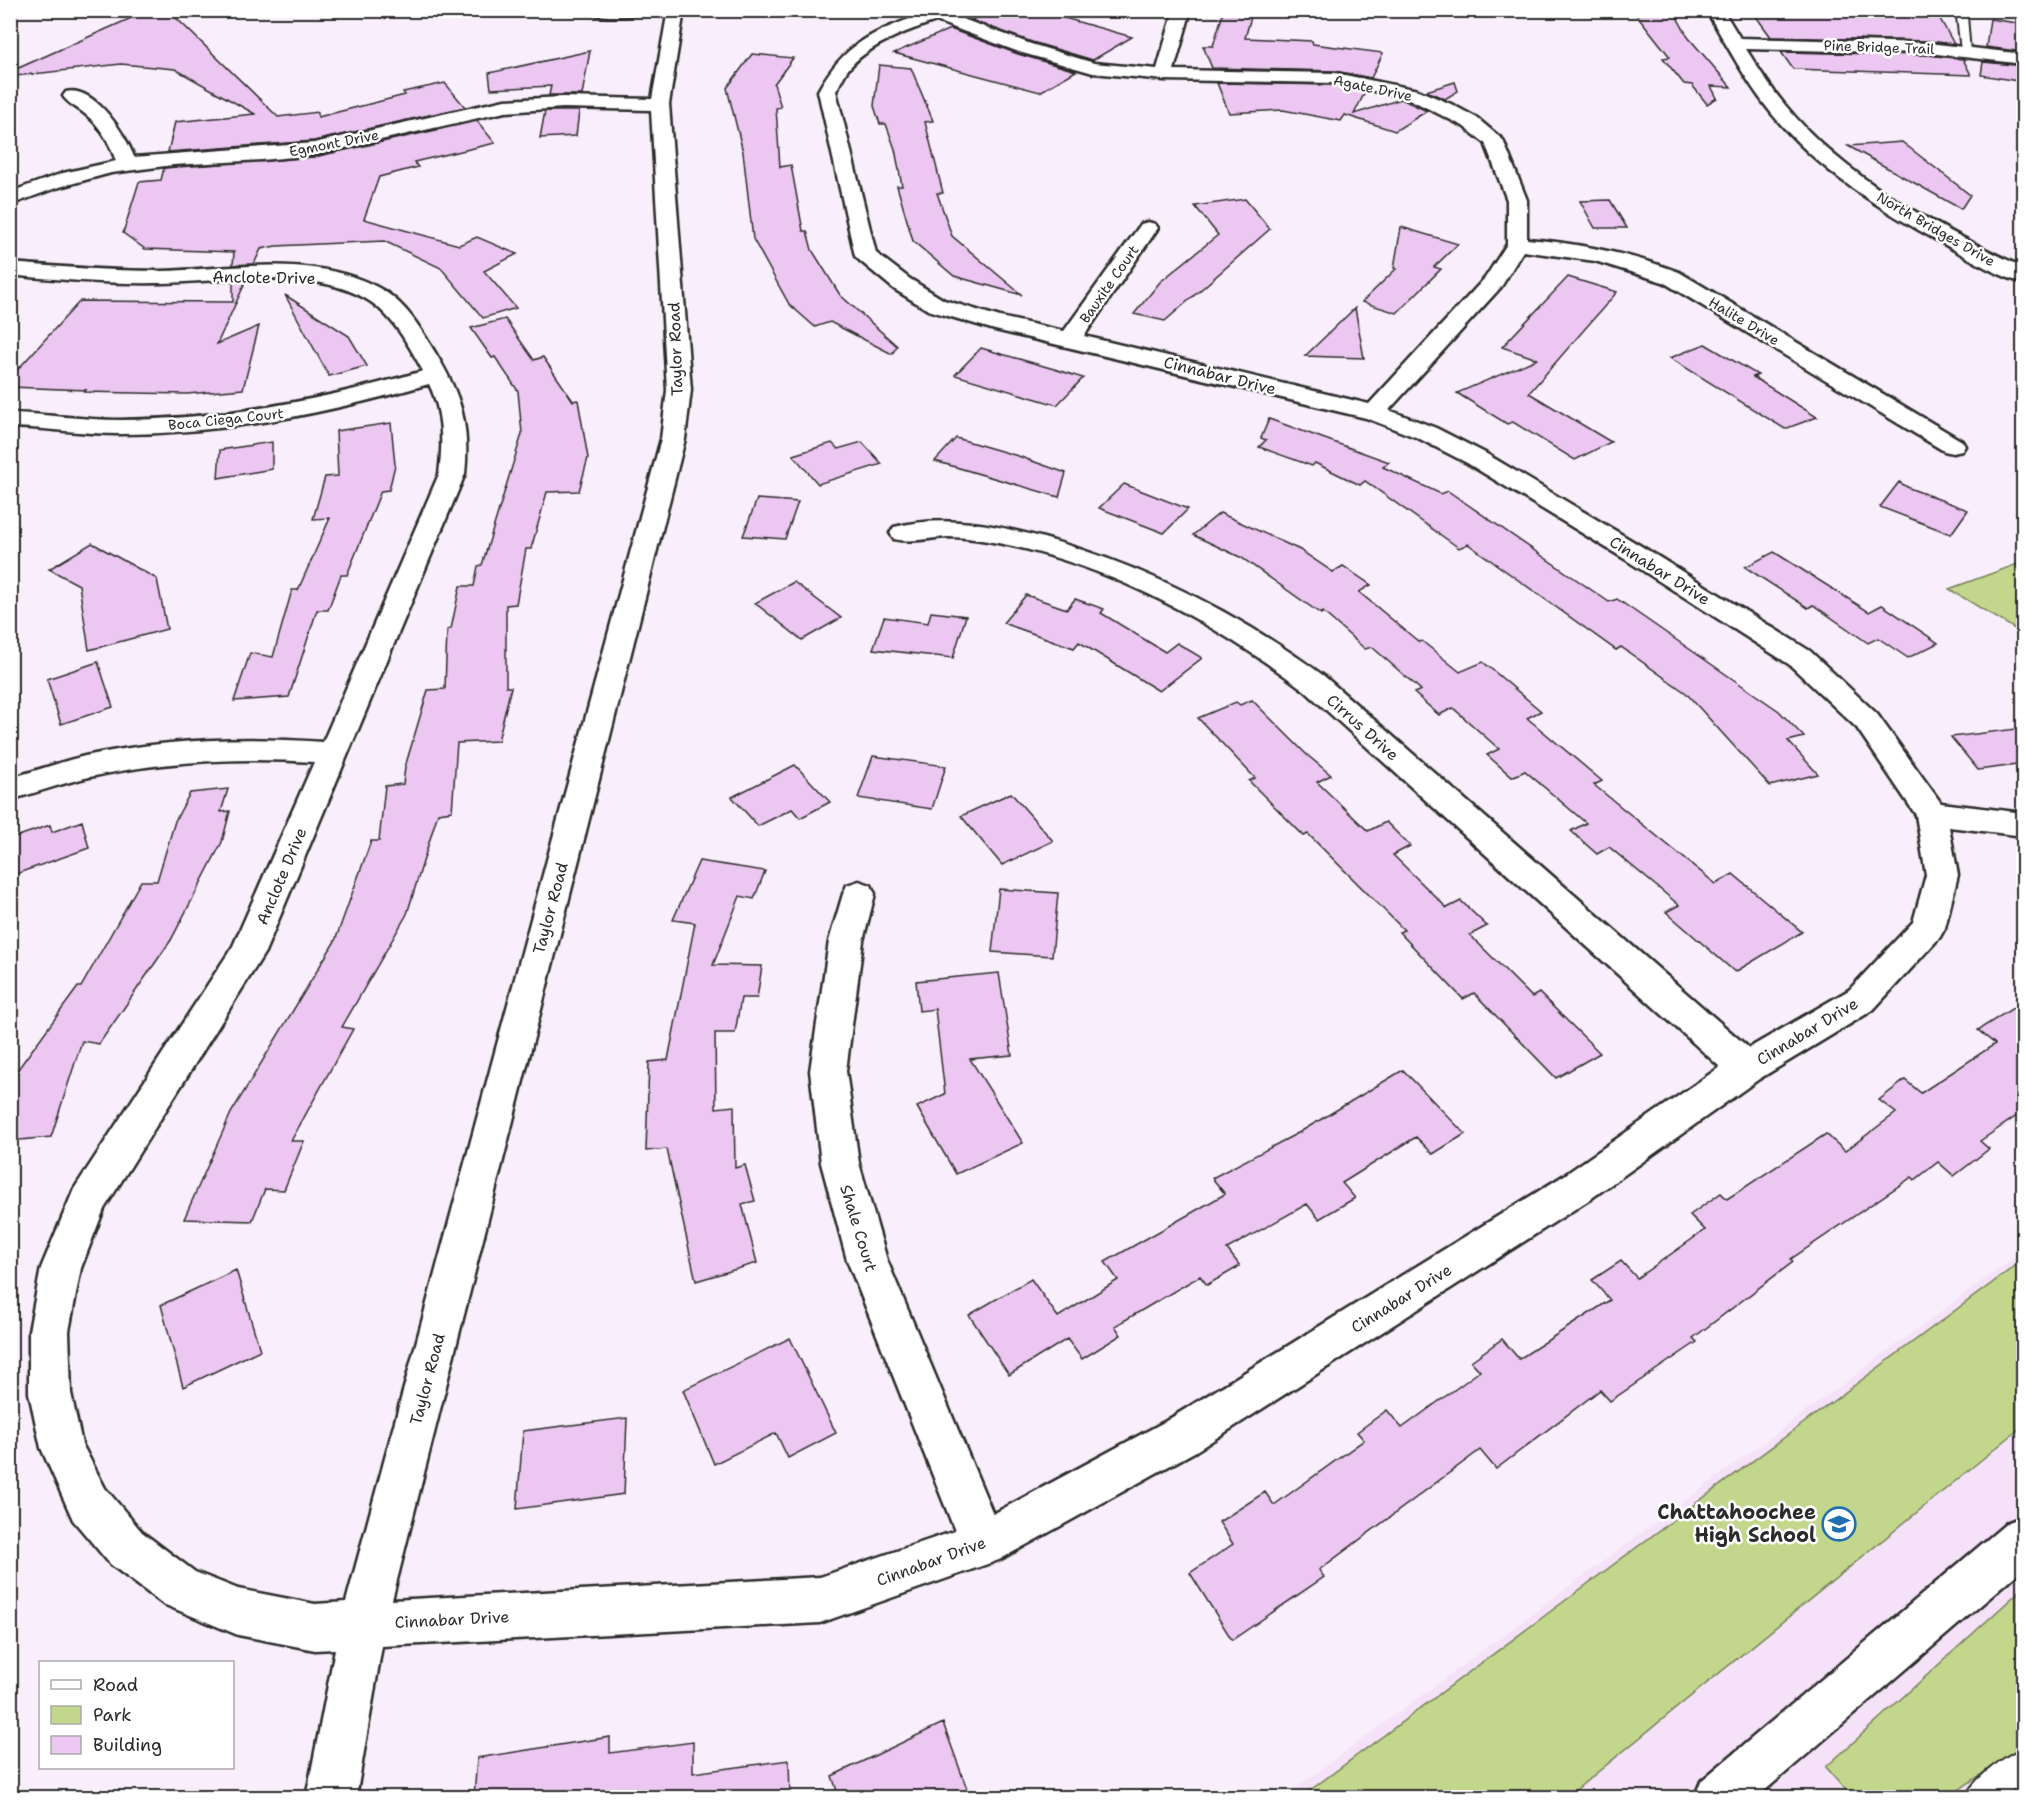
<svg xmlns="http://www.w3.org/2000/svg" width="2034" height="1808" viewBox="0 0 2034 1808" font-family="'Shantell Sans',sans-serif">
<style>
.built{fill:#f5e2f8}
.green{fill:#c3d78c;stroke:#77815c;stroke-width:1.5}
.building{fill:#ecc7f1;stroke:#2b2b2b;stroke-width:1.5}
.lines{fill:none;stroke-linecap:round;stroke-linejoin:round}
.lane-casing{stroke:#2b2b2b;stroke-width:4}
.street-casing{stroke:#2b2b2b;stroke-width:5}
.lane{fill:#fff;fill-rule:evenodd}
.street{fill:#fff;fill-rule:evenodd}
.labels{text-anchor:middle;stroke-width:5;stroke-linejoin:round;paint-order:stroke}
.far-street-label{font-size:14px;fill:#2b2b2b;stroke:#fff}
.street-label{font-size:16px;fill:#2b2b2b;stroke:#fff}
.near-poi-label{font-size:20px;font-weight:bold;fill:#2b2b2b;stroke:#fff;text-anchor:end}
</style>
<rect width="100%" height="100%" fill="#f9eefb"/>
<filter id="ink" filterUnits="userSpaceOnUse"><feTurbulence type="fractalNoise" baseFrequency=".0167" numOctaves="2"/><feDisplacementMap in="SourceGraphic" scale="12" xChannelSelector="R" yChannelSelector="G"/><feConvolveMatrix kernelMatrix="1 2 1 2 8 2 1 2 1" color-interpolation-filters="sRGB"/></filter>
<g filter="url(#ink)">
<path class="built" d="M 2023,1251 L 2023,1797 L 1284,1797 Z"/>
<path class="green" d="M 2023,562 L 2023,634 L 1949,589 Z
M 2023,1260 L 2023,1426 L 1567,1797 L 1301,1797 Z
M 2023,1588 L 2023,1746 L 1948,1797 L 1852,1797 L 1826,1767 Z"/>
<path class="building" d="M 993,10 L 1036,10 L 1132,37 L 1093,60 L 1032,42 L 971,20 Z
M 1224,10 L 1253,10 L 1245,38 L 1312,41 L 1313,44 L 1383,53 L 1371,78 L 1335,71 L 1212,68 L 1203,46 L 1213,46 Z
M 1633,10 L 1673,10 L 1688,37 L 1731,87 L 1711,86 L 1717,98 L 1707,104 L 1692,85 L 1684,84 L 1663,58 L 1670,57 Z
M 147,11 L 169,11 L 278,117 L 318,112 L 318,117 L 405,95 L 403,92 L 445,83 L 465,107 L 314,141 L 168,152 L 175,122 L 255,114 L 175,69 L 121,64 L 16,76 L 14,70 Z
M 1752,11 L 1858,14 L 1856,11 L 1939,17 L 1954,44 L 1928,41 L 1771,37 Z
M 1990,19 L 2024,24 L 2024,52 L 1986,47 Z
M 950,29 L 1018,54 L 1076,71 L 1040,92 L 894,53 Z
M 590,51 L 582,95 L 549,95 L 551,86 L 491,89 L 489,73 Z
M 1781,52 L 1928,55 L 1963,59 L 1971,75 L 1793,69 Z
M 752,54 L 793,58 L 774,84 L 781,107 L 776,108 L 780,167 L 791,165 L 803,231 L 807,231 L 812,250 L 840,295 L 897,346 L 892,354 L 830,322 L 815,327 L 789,304 L 753,239 L 743,152 L 727,88 Z
M 1983,62 L 2024,66 L 2024,82 L 1981,75 Z
M 879,65 L 911,68 L 933,121 L 925,122 L 943,193 L 937,193 L 952,236 L 1022,295 L 954,276 L 913,241 L 897,186 L 902,186 L 895,149 L 886,124 L 880,124 L 874,106 Z
M 1455,82 L 1458,91 L 1445,99 L 1426,91 Z
M 1217,83 L 1335,85 L 1365,92 L 1354,114 L 1401,99 L 1427,111 L 1395,131 L 1345,115 L 1341,121 L 1283,110 L 1229,113 Z
M 545,111 L 579,111 L 576,136 L 540,138 Z
M 477,121 L 495,143 L 414,162 L 418,167 L 379,177 L 364,219 L 459,245 L 477,237 L 517,254 L 484,271 L 516,308 L 483,318 L 441,268 L 384,241 L 276,246 L 261,249 L 254,264 L 233,265 L 234,252 L 145,249 L 123,233 L 139,182 L 161,180 L 164,168 L 314,157 Z
M 1902,142 L 1970,195 L 1961,209 L 1848,146 Z
M 1245,199 L 1270,229 L 1165,321 L 1134,314 L 1160,282 L 1218,235 L 1195,206 Z
M 1610,200 L 1627,228 L 1595,228 L 1580,201 Z
M 1401,227 L 1458,244 L 1434,267 L 1441,269 L 1397,313 L 1362,302 L 1396,269 L 1394,268 Z
M 1568,277 L 1617,292 L 1529,393 L 1611,442 L 1575,460 L 1513,422 L 1507,424 L 1457,393 L 1537,359 L 1502,347 Z
M 233,281 L 246,281 L 217,344 L 259,326 L 243,389 L 187,394 L 84,392 L 86,390 L 10,387 L 10,378 L 80,301 L 233,302 Z
M 285,295 L 349,336 L 367,366 L 329,376 Z
M 1355,308 L 1364,358 L 1305,356 Z
M 505,319 L 534,360 L 543,357 L 573,401 L 578,400 L 588,458 L 579,491 L 547,492 L 531,549 L 526,549 L 516,604 L 506,605 L 506,687 L 511,687 L 498,741 L 457,743 L 452,811 L 438,813 L 407,914 L 342,1027 L 353,1029 L 291,1141 L 304,1141 L 284,1190 L 265,1189 L 252,1221 L 184,1219 L 231,1113 L 335,941 L 371,841 L 379,841 L 385,786 L 403,784 L 405,767 L 428,690 L 445,689 L 447,630 L 451,629 L 460,586 L 474,586 L 478,566 L 482,565 L 522,434 L 518,391 L 495,357 L 492,358 L 471,328 Z
M 1705,344 L 1758,375 L 1753,377 L 1817,417 L 1785,429 L 1670,358 Z
M 981,348 L 1054,369 L 1083,378 L 1057,405 L 955,375 Z
M 1269,419 L 1389,462 L 1383,467 L 1441,494 L 1448,491 L 1609,602 L 1617,599 L 1779,711 L 1804,737 L 1788,741 L 1818,774 L 1770,786 L 1686,693 L 1621,647 L 1616,650 L 1468,544 L 1459,548 L 1365,481 L 1360,485 L 1315,463 L 1312,466 L 1259,447 L 1266,440 L 1261,438 Z
M 391,423 L 395,465 L 389,490 L 381,491 L 347,575 L 341,575 L 328,610 L 317,610 L 289,697 L 234,701 L 250,653 L 273,657 L 292,590 L 298,590 L 330,518 L 313,519 L 325,477 L 338,476 L 336,431 Z
M 956,438 L 1018,456 L 1066,473 L 1059,497 L 935,461 Z
M 272,442 L 272,469 L 218,478 L 220,450 Z
M 862,442 L 882,464 L 818,484 L 793,455 L 832,443 L 838,449 Z
M 1899,482 L 1909,488 L 1968,510 L 1951,534 L 1880,507 Z
M 1124,484 L 1188,509 L 1164,533 L 1099,508 Z
M 757,499 L 798,502 L 785,539 L 743,536 Z
M 1220,513 L 1300,550 L 1333,572 L 1343,566 L 1371,585 L 1359,592 L 1419,642 L 1422,641 L 1460,672 L 1483,662 L 1541,711 L 1527,718 L 1602,781 L 1594,785 L 1716,884 L 1733,874 L 1802,932 L 1735,972 L 1666,912 L 1679,905 L 1609,847 L 1597,854 L 1571,831 L 1586,823 L 1525,771 L 1512,777 L 1487,755 L 1499,749 L 1453,708 L 1439,715 L 1414,693 L 1421,690 L 1372,647 L 1365,649 L 1323,612 L 1321,614 L 1242,558 L 1193,535 Z
M 92,543 L 157,579 L 167,629 L 89,650 L 79,585 L 49,569 Z
M 1774,552 L 1869,612 L 1882,605 L 1938,643 L 1908,658 L 1878,638 L 1868,643 L 1813,605 L 1808,608 L 1745,567 Z
M 794,582 L 841,618 L 802,640 L 755,603 Z
M 1026,595 L 1067,609 L 1075,599 L 1104,609 L 1101,613 L 1165,652 L 1177,643 L 1202,658 L 1159,691 L 1079,642 L 1074,648 L 1003,623 Z
M 931,612 L 966,616 L 953,658 L 873,649 L 884,617 L 928,623 Z
M 98,662 L 113,707 L 61,724 L 47,679 Z
M 1252,700 L 1306,754 L 1331,775 L 1317,782 L 1368,831 L 1386,822 L 1410,846 L 1393,855 L 1447,908 L 1461,901 L 1487,926 L 1470,935 L 1532,997 L 1539,993 L 1600,1053 L 1556,1078 L 1474,993 L 1463,999 L 1399,932 L 1404,930 L 1308,834 L 1304,836 L 1249,781 L 1255,778 L 1198,718 L 1236,702 L 1240,705 Z
M 2024,728 L 2024,764 L 1978,770 L 1951,737 Z
M 873,756 L 946,766 L 932,809 L 858,798 Z
M 795,765 L 830,802 L 800,818 L 792,809 L 758,826 L 732,797 Z
M 228,789 L 221,812 L 230,811 L 222,842 L 171,940 L 99,1044 L 82,1041 L 51,1137 L 10,1141 L 10,1080 L 78,987 L 81,987 L 141,881 L 157,881 L 175,821 L 190,793 Z
M 1011,793 L 1053,841 L 1002,865 L 961,816 Z
M 82,821 L 89,848 L 10,876 L 10,839 L 50,825 L 52,832 Z
M 699,861 L 765,871 L 754,899 L 740,896 L 713,965 L 762,966 L 757,998 L 741,998 L 735,1033 L 715,1033 L 716,1108 L 734,1106 L 735,1168 L 745,1165 L 755,1201 L 742,1204 L 757,1263 L 696,1281 L 667,1149 L 646,1151 L 649,1062 L 668,1060 L 695,923 L 673,920 Z
M 999,889 L 1058,893 L 1052,956 L 992,952 Z
M 999,973 L 1012,1055 L 970,1059 L 1023,1143 L 956,1174 L 917,1107 L 945,1094 L 935,1009 L 919,1011 L 916,981 Z
M 2024,1001 L 2024,1111 L 1980,1141 L 1989,1149 L 1954,1176 L 1938,1162 L 1915,1180 L 1912,1177 L 1791,1259 L 1793,1262 L 1693,1338 L 1697,1342 L 1610,1401 L 1600,1390 L 1496,1469 L 1480,1450 L 1319,1570 L 1324,1577 L 1232,1640 L 1190,1573 L 1233,1544 L 1219,1522 L 1265,1492 L 1274,1505 L 1364,1440 L 1357,1432 L 1387,1410 L 1402,1428 L 1480,1371 L 1471,1361 L 1502,1339 L 1519,1359 L 1610,1300 L 1592,1280 L 1621,1261 L 1637,1278 L 1705,1230 L 1690,1215 L 1721,1193 L 1727,1199 L 1826,1134 L 1845,1151 L 1896,1113 L 1879,1100 L 1905,1080 L 1921,1093 L 1995,1044 L 1978,1030 Z
M 1403,1070 L 1465,1134 L 1433,1154 L 1416,1137 L 1342,1183 L 1355,1198 L 1319,1219 L 1307,1204 L 1227,1249 L 1240,1266 L 1207,1285 L 1200,1276 L 1115,1326 L 1121,1335 L 1082,1359 L 1067,1339 L 1009,1375 L 969,1315 L 1031,1279 L 1058,1317 L 1118,1280 L 1105,1262 L 1225,1194 L 1212,1178 L 1300,1132 Z
M 236,1270 L 260,1350 L 183,1387 L 161,1305 Z
M 790,1338 L 836,1433 L 788,1458 L 776,1433 L 714,1464 L 683,1390 Z
M 627,1418 L 624,1494 L 517,1509 L 523,1431 Z
M 943,1723 L 970,1797 L 839,1797 L 832,1776 Z
M 610,1737 L 610,1753 L 693,1742 L 693,1773 L 789,1760 L 790,1797 L 474,1797 L 477,1758 Z"/>
<g class="lines">
<g class="lane-casing">
<path id="lane" d="M 1950,10 L 1962,10 L 1967,16 L 1970,53 L 1961,51 L 1957,17 Z
M 2024,1748 L 2024,1781 L 2003,1798 L 1965,1798 C 1972,1780 2006,1755 2024,1748 Z"/>
</g>
<g class="street-casing">
<path id="street" d="M 586,10 L 644,10 C 637,18 593,18 586,10 Z
M 668,10 L 684,10 L 669,104 L 691,390 L 685,439 L 392,1600 L 820,1577 L 955,1531 L 847,1260 L 821,1163 L 810,1071 L 829,941 L 843,894 L 847,885 L 859,881 L 871,885 L 875,894 L 863,941 L 846,1071 L 859,1163 L 887,1260 L 993,1514 L 1166,1421 L 1563,1176 L 1720,1067 L 1304,690 C 1213,622 1110,565 998,543 C 982,540 965,537 948,537 C 930,538 911,543 894,539 L 890,533 L 894,527 C 945,514 998,525 1047,539 C 1149,568 1239,614 1324,676 L 1749,1048 L 1849,990 L 1913,922 L 1926,875 L 1916,815 L 1857,728 L 1790,665 L 1623,558 L 1467,463 L 1418,438 L 1366,418 L 995,330 L 928,310 L 894,289 L 859,260 L 855,256 L 818,91 C 844,44 871,33 920,15 L 913,10 L 938,10 L 1031,44 L 1094,63 L 1157,69 L 1174,10 L 1191,10 L 1174,70 L 1335,73 L 1418,90 L 1451,104 L 1477,118 L 1503,140 L 1527,200 L 1527,239 C 1579,243 1630,254 1679,272 L 1962,441 L 1965,446 L 1962,451 L 1953,453 L 1944,451 L 1663,282 L 1595,261 L 1523,251 L 1501,287 L 1389,410 L 1436,428 L 1485,453 L 1641,546 L 1810,651 L 1877,714 L 1941,803 L 2024,813 L 2024,836 L 1949,827 L 1958,875 L 1945,928 L 1940,937 L 1873,1010 L 1759,1079 L 1589,1200 L 1196,1451 L 999,1560 L 820,1623 L 382,1646 L 356,1798 L 306,1798 L 335,1649 L 315,1650 L 238,1635 L 163,1604 L 110,1564 L 73,1520 L 41,1448 L 29,1393 L 29,1331 L 41,1268 L 69,1201 L 74,1189 L 233,946 L 314,762 C 238,757 160,761 85,778 C 60,784 35,793 10,800 L 10,778 C 35,771 60,762 85,756 C 164,739 243,736 323,742 L 439,474 C 443,442 443,413 429,384 C 328,413 225,434 120,434 C 83,434 47,428 10,427 L 10,413 C 47,414 84,420 120,420 C 224,419 324,400 423,371 C 409,346 395,319 371,302 C 315,265 224,282 161,283 C 111,284 60,280 10,275 L 10,263 C 60,267 110,271 160,271 C 232,269 319,252 384,291 C 408,306 422,331 436,354 C 461,395 470,425 465,474 L 265,952 L 104,1209 L 81,1268 L 69,1331 L 71,1393 L 82,1444 L 105,1488 L 142,1532 L 195,1572 L 238,1589 L 315,1604 L 346,1602 L 661,439 L 667,390 L 651,110 L 563,108 L 505,112 L 314,155 L 262,160 L 173,165 L 111,173 L 56,188 L 10,205 L 10,192 L 63,173 L 116,161 C 109,142 101,126 85,114 C 78,108 68,104 63,96 L 66,92 C 94,85 126,135 134,157 L 314,143 L 505,100 L 563,97 L 652,99 ZM 936,21 L 1019,52 L 1093,73 L 1164,80 L 1335,83 L 1407,98 L 1463,126 L 1485,143 L 1507,200 L 1507,244 L 1485,278 L 1369,404 L 1084,336 L 1158,228 L 1155,224 L 1148,222 L 1141,224 L 1064,331 L 1000,317 L 944,300 L 910,279 L 876,253 L 836,91 C 841,83 844,73 851,66 C 872,43 907,31 936,21 Z
M 1706,10 L 1723,10 L 1740,38 L 1928,43 L 2024,54 L 2024,64 L 1928,53 L 1746,49 C 1758,68 1770,87 1785,105 C 1847,181 1937,226 2024,268 L 2024,283 C 1996,276 1967,257 1942,243 C 1879,209 1818,170 1772,114 C 1746,82 1727,45 1706,10 Z
M 2024,1516 L 2024,1568 L 1756,1798 L 1694,1798 L 1701,1781 L 2008,1522 Z"/>
</g>
<use href="#lane" class="lane"/>
<use href="#street" class="street"/>
</g>
</g>
<defs>
<g id="school-ring" transform="scale(1.725)"><circle r="9.5" fill="#fff" stroke="#1f6fb2" stroke-width="1.5"/><path d="M0-5L7-2L0 1L-7-2ZM-4 1L0 2.5L4 1V4Q0 6-4 4Z" fill="#1f6fb2"/></g>
</defs>
<g fill-rule="evenodd">
<use href="#school-ring" x="1839" y="1524"/>
</g>
<g class="labels">
<g class="far-street-label">
<text transform="translate(1879 47) rotate(2)" y="5">Pine Bridge Trail</text>
<text transform="translate(1373 88) rotate(12)" y="5">Agate Drive</text>
<text transform="translate(334 143) rotate(-11)" y="5">Egmont Drive</text>
<text transform="translate(1936 229) rotate(30)" y="5">North Bridges Drive</text>
<text transform="translate(1109 284) rotate(-55)" y="5">Bauxite Court</text>
<text transform="translate(1744 321) rotate(31)" y="5">Halite Drive</text>
<text transform="translate(226 419) rotate(-6)" y="5">Boca Ciega Court</text>
</g>
<g class="street-label">
<text transform="translate(264 277) rotate(1)" y="6">Anclote Drive</text>
<text transform="translate(675 349) rotate(-92)" y="6">Taylor Road</text>
<text transform="translate(1220 375) rotate(14)" y="6">Cinnabar Drive</text>
<text transform="translate(1660 570) rotate(32)" y="6">Cinnabar Drive</text>
<text transform="translate(1363 727) rotate(42)" y="6">Cirrus Drive</text>
<text transform="translate(281 876) rotate(-67)" y="6">Anclote Drive</text>
<text transform="translate(550 908) rotate(-75)" y="6">Taylor Road</text>
<text transform="translate(1807 1031) rotate(-31)" y="6">Cinnabar Drive</text>
<text transform="translate(859 1228) rotate(73)" y="6">Shale Court</text>
<text transform="translate(1401 1298) rotate(-32)" y="6">Cinnabar Drive</text>
<text transform="translate(427 1379) rotate(-75)" y="6">Taylor Road</text>
<text transform="translate(931 1561) rotate(-20)" y="6">Cinnabar Drive</text>
<text transform="translate(452 1619) rotate(-3)" y="6">Cinnabar Drive</text>
</g>
<g class="near-poi-label">
<text x="1816" y="1519">Chattahoochee<tspan x="1816" dy="23">High School</tspan></text>
</g>
</g>
<rect width="2034" height="1808" fill="none" stroke="#fff" stroke-width="36"/>
<rect x="18" y="18" width="1998" height="1772" fill="none" stroke="#2b2b2b" stroke-width="2" filter="url(#ink)"/>
<rect x="39" y="1661" width="195" height="108" fill="#ffffff" stroke="#aaaaaa" stroke-width="1.5"/>
<rect x="51" y="1680" width="30" height="9" fill="#ffffff" stroke="#aaaaaa" stroke-width="1.5"/>
<text x="93" y="1691" font-size="18" fill="#2b2b2b">Road</text>
<rect x="51" y="1706" width="30" height="18" fill="#c3d78c" stroke="#aaaaaa" stroke-width="1.5"/>
<text x="93" y="1721" font-size="18" fill="#2b2b2b">Park</text>
<rect x="51" y="1736" width="30" height="18" fill="#ecc7f1" stroke="#aaaaaa" stroke-width="1.5"/>
<text x="93" y="1751" font-size="18" fill="#2b2b2b">Building</text>
</svg>
